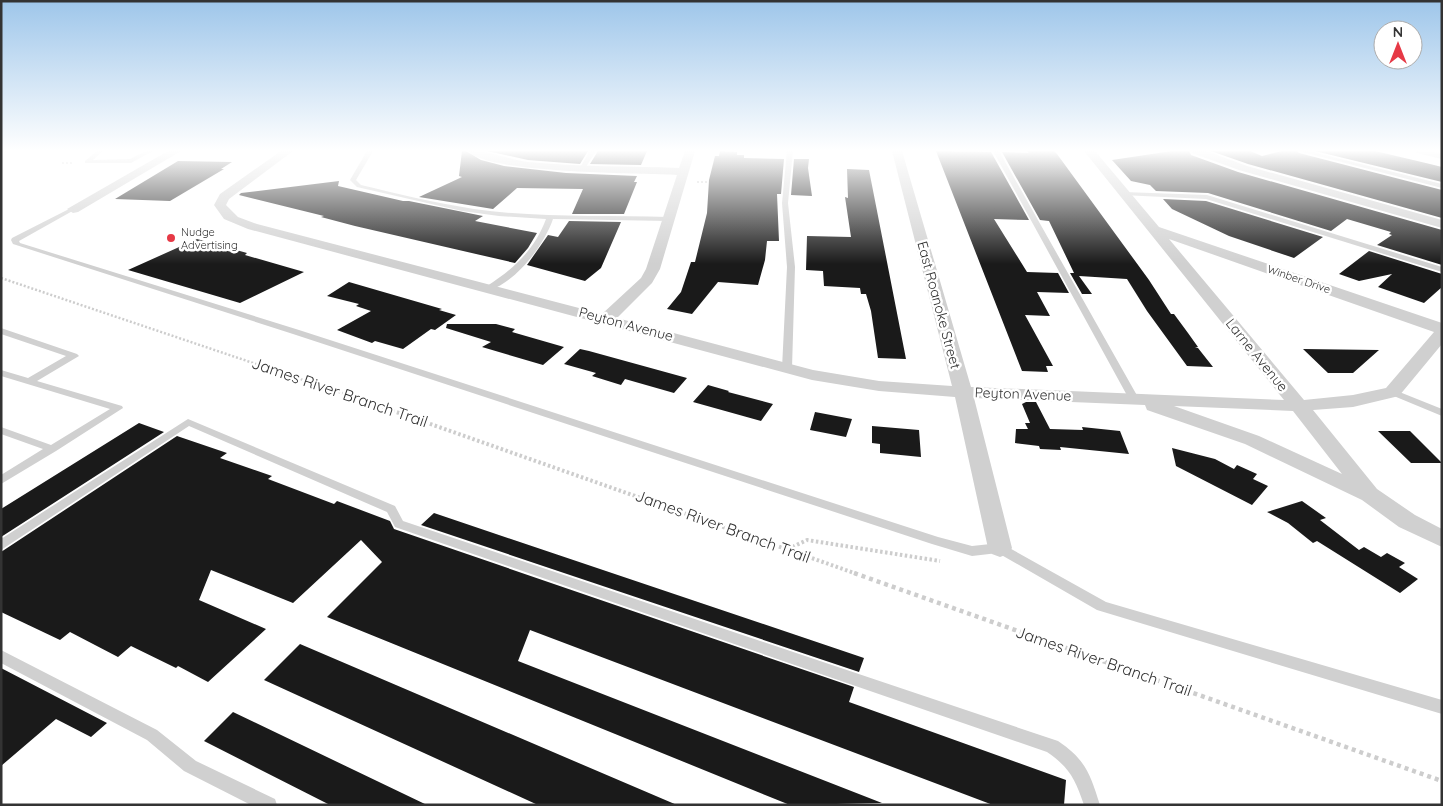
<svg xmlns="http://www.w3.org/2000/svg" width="1443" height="806" viewBox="0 0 1443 806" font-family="Quicksand,sans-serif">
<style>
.building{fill:#1a1a1a}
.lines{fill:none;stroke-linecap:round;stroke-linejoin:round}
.path-far3{stroke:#cdcdcd;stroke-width:2;stroke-dasharray:2 2;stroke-linecap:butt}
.path-far2{stroke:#cdcdcd;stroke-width:2.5;stroke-dasharray:2 2;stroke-linecap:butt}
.path-far1{stroke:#cdcdcd;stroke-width:4;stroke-dasharray:2.5 2.5;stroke-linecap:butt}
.path{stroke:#cdcdcd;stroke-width:4.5;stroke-dasharray:4 4;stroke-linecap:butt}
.service{fill:#d0d0d0;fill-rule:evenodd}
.minor{fill:#d0d0d0;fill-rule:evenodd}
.poi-dot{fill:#e63946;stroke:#fff;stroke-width:2}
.labels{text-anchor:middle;stroke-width:5;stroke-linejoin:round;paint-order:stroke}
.far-poi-label{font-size:11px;fill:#333;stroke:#fff;text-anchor:start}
.far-street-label{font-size:11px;fill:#333;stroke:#fff}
.street-label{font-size:14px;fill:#333;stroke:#fff}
.near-street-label{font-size:16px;fill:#333;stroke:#fff}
</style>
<rect width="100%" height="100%" fill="#fff"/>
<path class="building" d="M 462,151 L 466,151 L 481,160 L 504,166 L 566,173 L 637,176 L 634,182 L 637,182 L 624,214 L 572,214 L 583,189 L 517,188 L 493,209 L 419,197 L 462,177 L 459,176 Z
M 487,151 L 588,151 L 580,164 L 528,160 Z
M 598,151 L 647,151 L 641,165 L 590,164 Z
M 720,151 L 737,152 L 737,155 L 744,155 L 744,158 L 784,159 L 781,194 L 777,194 L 779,241 L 767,241 L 765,260 L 758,285 L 718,282 L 692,314 L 667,309 L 681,292 L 691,262 L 695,262 L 707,213 L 709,180 L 715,156 L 719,156 Z
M 936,151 L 991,152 L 1029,220 L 994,219 L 1027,272 L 1058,273 L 1069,293 L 1037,292 L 1050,316 L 1025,315 L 1053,366 L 1046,366 L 1048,372 L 1022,371 Z
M 1027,151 L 1054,151 L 1057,154 L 1149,280 L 1171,314 L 1174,314 L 1188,333 L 1198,347 L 1195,348 L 1198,348 L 1213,367 L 1187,366 L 1147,311 L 1127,279 L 1079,276 L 1092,294 L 1082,294 L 1070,273 L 1074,273 L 1049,221 L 1040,220 L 1002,152 L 1029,153 Z
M 1172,151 L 1189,151 L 1191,155 L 1238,172 L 1442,230 L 1442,265 L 1377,245 L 1392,235 L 1389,234 L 1391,232 L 1347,219 L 1331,231 L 1208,193 L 1156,191 L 1150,185 L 1131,181 L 1112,160 Z
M 1211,151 L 1250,151 L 1262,156 L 1282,151 L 1297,151 L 1299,153 L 1442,190 L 1442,218 L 1248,164 Z
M 1315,151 L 1375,151 L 1430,164 L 1442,167 L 1442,182 Z
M 794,159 L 809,159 L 808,168 L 812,196 L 791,195 Z
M 178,161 L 232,162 L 221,169 L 224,169 L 170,201 L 115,199 Z
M 847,169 L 869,170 L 906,359 L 878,358 L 871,311 L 866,294 L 861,294 L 860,288 L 824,286 L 823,271 L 806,270 L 807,236 L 851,237 L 845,197 L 848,198 Z
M 339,181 L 338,186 L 403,201 L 409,201 L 483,216 L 475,221 L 537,233 L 528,248 L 515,263 L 355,226 L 321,217 L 324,216 L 239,195 L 241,193 Z
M 1163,199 L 1206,201 L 1323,237 L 1294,258 L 1229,236 L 1172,209 Z
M 569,221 L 621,222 L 601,268 L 585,281 L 527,265 L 548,235 L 558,237 Z
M 197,239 L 247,253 L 245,255 L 304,272 L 240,303 L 128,270 Z
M 1369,251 L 1442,274 L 1442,287 L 1424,303 L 1378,287 L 1392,274 L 1359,281 L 1339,274 Z
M 349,282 L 442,309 L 439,310 L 456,315 L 435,330 L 431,329 L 403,349 L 375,341 L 372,343 L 337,330 L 371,311 L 356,306 L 359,304 L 327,296 Z
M 447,324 L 496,324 L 515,329 L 512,332 L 564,347 L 543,365 L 482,347 L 491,342 L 446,328 Z
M 580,349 L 589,351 L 687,378 L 674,393 L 625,379 L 621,385 L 592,376 L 596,373 L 564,364 Z
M 1303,349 L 1379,350 L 1353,373 L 1328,373 Z
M 708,385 L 729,391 L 728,392 L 773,404 L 761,421 L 693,402 Z
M 1026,402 L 1036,402 L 1050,429 L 1083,430 L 1082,427 L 1120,431 L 1129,454 L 1060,447 L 1061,450 L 1040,449 L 1039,446 L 1015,443 L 1016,429 L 1028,429 L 1025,423 L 1030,423 L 1022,404 Z
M 815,412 L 852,419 L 846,437 L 810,430 Z
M 139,423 L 164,432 L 1,537 L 1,509 Z
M 872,426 L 919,430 L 921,457 L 880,453 L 880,444 L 872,443 Z
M 1378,431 L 1410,431 L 1442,463 L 1411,463 Z
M 177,436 L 227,453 L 220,458 L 272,476 L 268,479 L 334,504 L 337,501 L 390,521 L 394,529 L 854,687 L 849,702 L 1066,780 L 1064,805 L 993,805 L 530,630 L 518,661 L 882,803 L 790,805 L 327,617 L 382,562 L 361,540 L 293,603 L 211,570 L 199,600 L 266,629 L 208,682 L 178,666 L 176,668 L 131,646 L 118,657 L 70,632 L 60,640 L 1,612 L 1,552 Z
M 1172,448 L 1215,459 L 1234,469 L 1237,465 L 1257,474 L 1253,479 L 1268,486 L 1252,505 L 1176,466 Z
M 1302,501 L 1326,518 L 1320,520 L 1359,550 L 1364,547 L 1381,557 L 1387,553 L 1405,563 L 1399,567 L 1418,579 L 1400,593 L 1317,541 L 1313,543 L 1288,523 L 1267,512 Z
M 434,513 L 864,658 L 859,672 L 421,525 Z
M 300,644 L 677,805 L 538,805 L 264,680 Z
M 1,668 L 107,723 L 91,737 L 56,719 L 1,766 Z
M 233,712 L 427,805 L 330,805 L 204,741 Z"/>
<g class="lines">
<path class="path-far3" d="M 1,154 L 6,151
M 62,163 L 74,163
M 697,182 L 709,182"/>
<path class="path-far2" d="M 1,278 L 348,395"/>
<path class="path-far1" d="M 345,394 L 857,574
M 788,549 L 807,540 L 940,561"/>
<path class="path" d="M 854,573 L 1442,781"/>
<path class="service" d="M 97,151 L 103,151 L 93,160 L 130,159 L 146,151 L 153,151 L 131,163 L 85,163 L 85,161 Z
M 367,151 L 373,151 L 356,180 L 361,185 C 398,194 436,203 474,209 C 538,218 604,215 669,217 L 672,219 L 669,221 L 553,219 C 544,245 517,281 490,290 L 486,288 L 487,286 C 514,269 535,249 546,219 L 499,216 L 462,211 L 357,187 L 350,180 Z
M 590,151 L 596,151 L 584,170 L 580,170 L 579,169 Z
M 787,151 L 793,151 L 788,203 L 795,267 L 792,368 L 787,371 L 782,368 L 787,267 L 782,203 Z
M 993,151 L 999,151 L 1139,399 L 1138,401 L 1134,402 L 1129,399 Z
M 1299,151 L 1308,151 L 1442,184 L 1442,188 Z
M 1124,192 L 1207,195 L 1442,267 L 1442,272 L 1206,199 L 1122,195 L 1122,193 Z
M 71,208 L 76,209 L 19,241 L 20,243 L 299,330 L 938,537 L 972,546 L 1000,543 L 1004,545 L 1106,602 L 1442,700 L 1442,714 L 1097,610 L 998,553 L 972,556 L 932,544 L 293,334 L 13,244 L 11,240 L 12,238 Z
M 1,328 L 77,354 L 79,356 L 37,381 L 122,406 L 123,408 L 56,451 L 1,484 L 1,475 L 43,449 L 1,434 L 1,427 L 51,445 L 110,409 L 1,376 L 1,370 L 28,378 L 66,356 L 1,334 Z
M 1392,389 L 1442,409 L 1442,416 L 1389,394 L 1387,392 Z
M 188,419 L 395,506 L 403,521 L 1058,741 C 1086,760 1090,774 1100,805 L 1084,805 C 1075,779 1070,768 1047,752 L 395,527 L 387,512 L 189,426 L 1,550 L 1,539 Z
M 1,650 L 157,730 L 196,761 L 275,799 L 277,805 L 251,805 L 184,771 L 147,740 L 1,663 Z"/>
<path class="minor" d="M 168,151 L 181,151 L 78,212 L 73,213 L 67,209 Z
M 281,151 L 293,151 L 229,199 L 226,205 L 238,217 L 257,224 L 602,314 L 641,278 L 646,269 L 677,175 C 639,173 489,174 468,151 C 487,150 508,159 528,162 C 578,167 629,166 679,168 L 685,151 L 695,151 L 660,269 L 652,283 L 617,318 L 813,370 L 879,381 L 952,386 L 892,151 L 902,151 L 971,387 L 1284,400 L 1084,151 L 1095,151 L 1159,227 L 1442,323 L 1442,344 L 1399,396 L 1353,407 L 1313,410 L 1377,489 L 1415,515 L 1442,529 L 1442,547 L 1399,527 L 1362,500 L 1245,444 L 1147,410 L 1145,405 L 974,398 L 1012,548 L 1008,554 L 1000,557 L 992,554 L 988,548 L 955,397 L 879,391 L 812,380 L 248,229 L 224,219 L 214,205 L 220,194 ZM 1169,239 L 1434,332 L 1386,388 L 1353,395 L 1304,400 ZM 1174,406 L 1293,411 L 1342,474 L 1259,436 Z
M 1191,151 L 1206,151 L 1247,166 L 1442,220 L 1442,228 L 1239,170 L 1192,153 Z
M 1416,151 L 1442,153 L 1442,159 L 1417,153 Z"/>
</g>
<linearGradient id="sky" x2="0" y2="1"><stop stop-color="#9ec6ea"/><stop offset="0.57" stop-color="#fff"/><stop offset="1" stop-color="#fff" stop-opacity="0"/></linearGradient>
<rect width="1443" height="264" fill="url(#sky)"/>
<circle class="poi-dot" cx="171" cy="238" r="5"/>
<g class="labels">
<g class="far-poi-label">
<text x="181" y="236">Nudge<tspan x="181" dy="13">Advertising</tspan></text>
</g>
<g class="far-street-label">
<text transform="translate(1299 279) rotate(19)" y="4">Winber Drive</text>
</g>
<g class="street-label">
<text transform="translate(939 305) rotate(75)" y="5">East Roanoke Street</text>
<text transform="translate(626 324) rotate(15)" y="5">Peyton Avenue</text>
<text transform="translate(1257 355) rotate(51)" y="5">Larne Avenue</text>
<text transform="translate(1023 394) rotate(2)" y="5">Peyton Avenue</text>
</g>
<g class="near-street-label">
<text transform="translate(340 392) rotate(19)" y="6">James River Branch Trail</text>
<text transform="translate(723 526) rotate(20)" y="6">James River Branch Trail</text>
<text transform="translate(1104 661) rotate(19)" y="6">James River Branch Trail</text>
</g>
</g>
<rect width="1443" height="806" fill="none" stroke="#333333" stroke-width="5"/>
<g transform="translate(1398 45)"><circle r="24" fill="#ffffff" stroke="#adadad"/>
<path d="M0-4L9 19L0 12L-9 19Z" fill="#e63946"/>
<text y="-8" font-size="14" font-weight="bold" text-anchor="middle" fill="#333333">N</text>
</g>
</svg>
